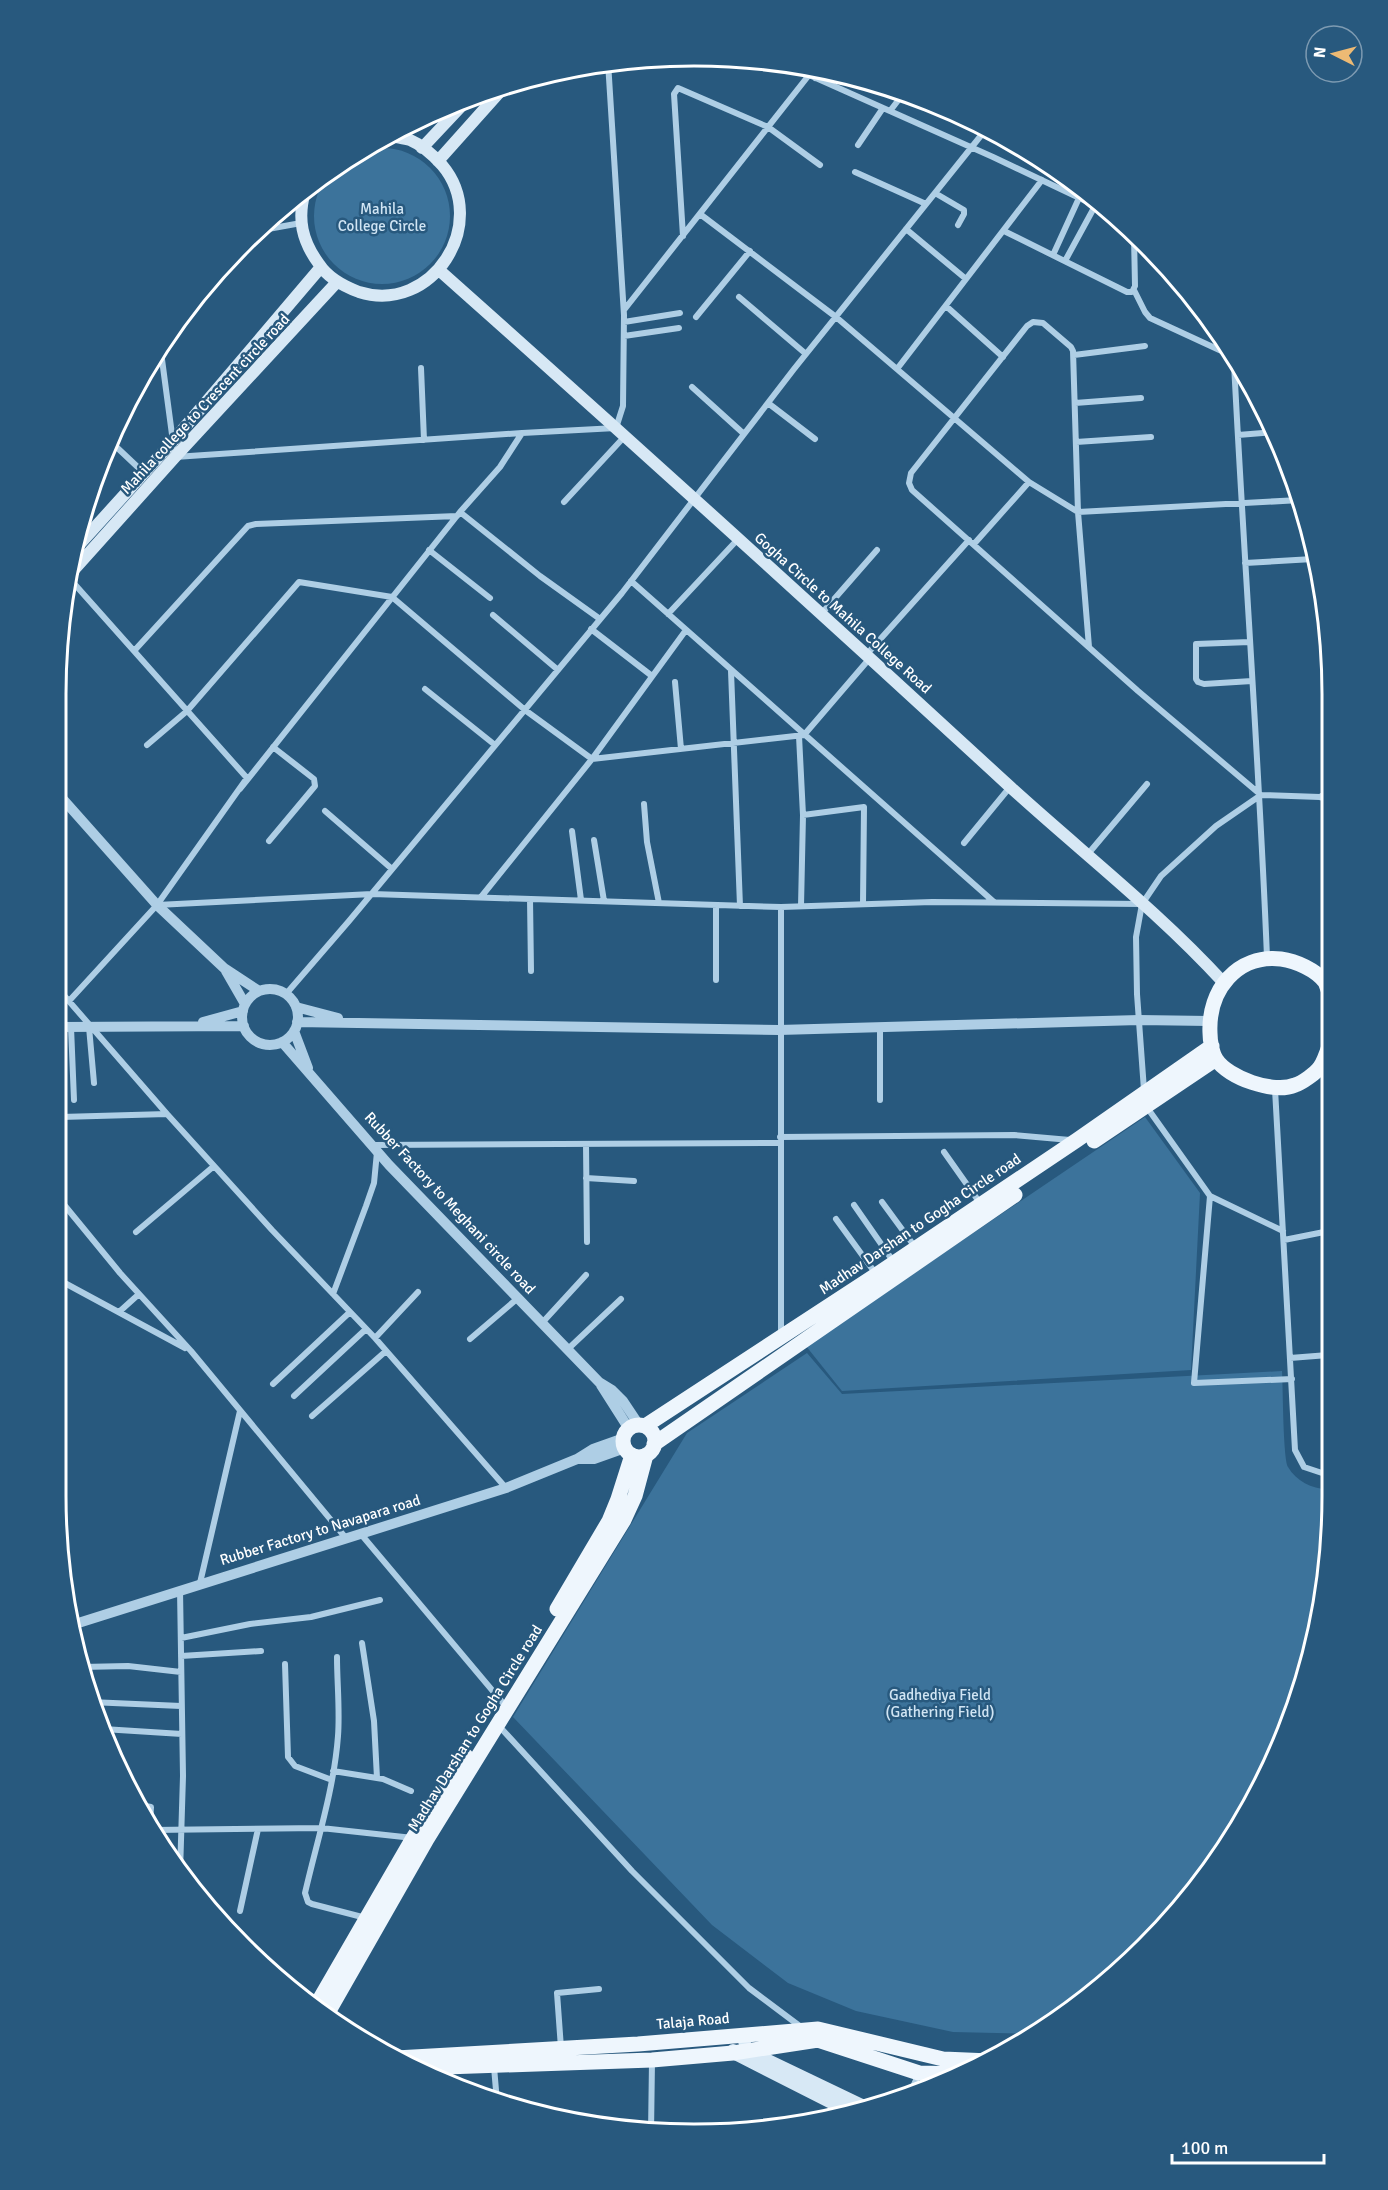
<svg xmlns="http://www.w3.org/2000/svg" width="1388" height="2190" viewBox="0 0 1388 2190" font-family="Signika,sans-serif">
<style>
.green{fill:#3c739b}
.lines{fill:none;stroke-linecap:round;stroke-linejoin:round}
.minor{stroke:#aecee5;stroke-width:6}
.tertiary{stroke:#aecee5;stroke-width:10}
.secondary{stroke:#d7e8f5;stroke-width:12}
.primary{stroke:#eef6fd;stroke-width:15}
.labels{text-anchor:middle;stroke-width:5;stroke-linejoin:round;paint-order:stroke}
.park-label{font-size:15px;fill:#d1e5f4;stroke:#28597e}
.street-label{font-size:15px;fill:#fff;stroke:#28597e}
.rim{fill:none;stroke:#fff;stroke-width:3}
</style>
<rect width="100%" height="100%" fill="#28597e"/>
<path class="green" d="M314 216a68 68 0 1 1 136 0a68 68 0 1 1-136 0Z
M 1145,1117 L 1200,1193 L 1191,1370 L 842,1391 L 806,1346 Z
M 807,1353 L 842,1394 L 1282,1371 C 1283,1387 1283,1458 1288,1467 C 1296,1481 1312,1489 1327,1489 L 1327,1579 L 1284,1741 L 1200,1885 L 1115,1976 L 1049,2027 L 1036,2034 L 953,2032 L 856,2011 L 788,1983 L 712,1925 L 513,1717 L 687,1433 Z"/>
<g class="lines">
<path class="minor" d="M 789,66 L 993,157 L 1109,212
M 815,78 L 821,71
M 890,111 L 903,94
M 858,145 L 883,108
M 855,172 L 926,204
M 935,193 L 964,210 L 964,214 L 958,225
M 700,214 L 836,317 L 1029,482
M 906,229 L 966,279
M 257,231 L 301,223
M 1004,231 L 1127,292 L 1132,292 L 1135,286 L 1134,236
M 683,236 L 674,94 L 678,88 L 768,127 L 820,165
M 1053,255 L 1079,198
M 1065,261 L 1095,206
M 1134,290 L 1145,312 L 1150,318 L 1228,354
M 739,297 L 806,354
M 946,306 L 1003,357
M 624,310 L 809,75
M 696,317 L 750,251
M 624,322 L 680,313
M 624,336 L 679,328
M 161,352 L 175,457 L 522,433
M 1074,355 L 1145,346
M 1234,363 C 1244,561 1259,759 1267,957
M 421,368 L 424,440
M 897,369 L 1042,180
M 692,387 L 744,434
M 768,403 L 815,439
M 1075,403 L 1141,398
M 1238,435 L 1274,432
M 109,440 L 144,473
M 1076,442 L 1151,437
M 564,502 L 625,436
M 460,512 L 540,576 L 600,619
M 974,544 L 1029,482 L 1078,512 L 1089,647
M 429,550 L 490,598
M 1245,563 L 1313,559
M 631,581 L 994,902
M 822,613 L 877,550
M 668,614 L 739,538
M 493,615 L 558,670
M 591,629 L 652,676
M 1250,642 L 1196,644 L 1196,679 L 1198,682 L 1204,684 L 1252,681
M 134,651 L 248,526 L 256,524 L 457,516
M 867,654 L 969,540
M 731,671 L 740,906
M 675,682 L 681,749
M 425,689 L 495,745
M 799,736 L 803,815 L 801,906
M 147,745 L 187,711 L 299,582 L 392,597 L 525,710 L 592,759 L 804,735 L 870,658
M 240,789 L 460,512 L 500,467 L 522,433 L 616,428 L 623,406 L 624,315 L 608,62
M 1261,795 L 1138,691 L 912,490 L 909,483 L 911,473 L 1027,326 L 1033,322 L 1043,323 L 1071,347 L 1073,351 L 1078,512 L 1300,500
M 1320,797 L 1331,790
M 644,804 L 647,842 L 659,903
M 325,811 L 392,869
M 803,815 L 864,807 L 863,904
M 572,831 L 581,900
M 594,840 L 604,901
M 269,841 L 315,786 L 314,779 L 273,747
M 964,843 L 1010,787
M 1088,854 L 1147,784
M 481,897 L 592,759 L 686,630
M 530,899 L 531,971
M 157,905 L 372,894 L 781,907 L 932,902 L 1141,904
M 781,907 L 781,1336
M 716,980 L 716,905
M 61,992 L 167,1114 L 61,1117
M 286,994 L 349,921 L 622,593 L 794,369 L 987,128
M 69,1001 L 157,905 L 247,778 L 70,579
M 71,1027 L 74,1100
M 89,1027 L 94,1083
M 880,1027 L 880,1100
M 1275,1089 L 1295,1450 L 1304,1467 L 1328,1475
M 1144,1090 L 1137,994 L 1136,937 L 1142,904 L 1161,876 L 1216,826 L 1261,795 L 1320,797 L 1330,801
M 1146,1106 L 1210,1196 L 1283,1231
M 167,1114 L 272,1230 L 375,1338 L 506,1488
M 780,1137 L 1014,1135 L 1070,1140
M 586,1144 L 587,1242
M 373,1145 L 780,1143
M 944,1152 L 980,1203
M 586,1178 L 634,1181
M 1210,1196 L 1194,1383 L 1292,1379
M 61,1201 L 120,1273 L 191,1351 L 345,1537
M 882,1202 L 915,1247
M 854,1205 L 893,1261
M 836,1219 L 876,1274
M 136,1232 L 214,1166
M 1284,1240 L 1329,1231
M 61,1281 L 185,1348
M 333,1294 L 366,1206 L 374,1183 L 377,1152
M 119,1312 L 139,1294
M 542,1323 L 586,1275
M 375,1338 L 418,1292
M 470,1339 L 518,1298
M 568,1349 L 621,1299
M 1290,1358 L 1328,1355
M 273,1384 L 350,1312
M 294,1396 L 366,1329
M 312,1416 L 386,1351
M 360,1533 L 508,1709
M 200,1583 L 240,1411
M 180,1590 L 183,1776 L 180,1873
M 181,1638 L 250,1624 L 311,1617 L 380,1600
M 362,1643 L 374,1721 L 377,1778
M 181,1656 L 261,1651
M 337,1657 C 337,1683 340,1710 338,1736 C 334,1789 317,1841 305,1893 L 308,1902 L 312,1904 L 366,1918
M 285,1664 L 288,1757 L 295,1766 L 332,1780
M 82,1667 L 128,1666 L 181,1672
M 90,1702 L 181,1706
M 499,1726 L 632,1871 L 749,1988 L 801,2027
M 103,1729 L 182,1734
M 333,1771 L 383,1779 L 411,1791
M 140,1805 L 151,1807 L 150,1824
M 153,1830 L 321,1828 L 413,1838
M 240,1911 L 258,1829
M 561,2048 L 557,1993 L 599,1989
M 494,2067 L 497,2102
M 910,2094 L 919,2073
M 651,2133 L 652,2061"/>
<path class="tertiary" d="M 61,797 L 157,905 L 224,968 L 259,991
M 226,971 L 245,1004
M242 1017a28 28 0 1 1 56 0a28 28 0 1 1-56 0Z
M 296,1007 L 338,1018
M 203,1022 L 243,1011
M 297,1022 L 779,1030 L 1139,1020 L 1209,1021
M 61,1027 L 244,1026
M 294,1031 L 308,1068
M 282,1042 L 389,1165 L 599,1382 L 612,1390 L 623,1401 L 639,1425
M 601,1385 L 629,1429
M 577,1459 L 594,1459 L 625,1448
M 72,1625 L 506,1488 L 577,1459 L 593,1449 L 624,1438"/>
<path class="secondary" d="M 422,148 L 469,98
M 438,161 L 505,86
M 305,191 C 297,219 302,241 319,264 C 328,278 343,286 359,292 C 432,315 491,223 442,165 C 433,155 422,145 410,140 C 402,138 394,137 387,135
M 439,270 C 630,440 819,611 1007,784 C 1079,850 1157,910 1223,982
M 78,546 L 173,441 L 321,267
M 71,573 L 175,457 L 337,282
M 742,2035 L 747,2050 L 870,2109
M 733,2050 L 733,2053 L 853,2114"/>
<path class="primary" d="M 1329,1046 C 1327,1052 1324,1061 1320,1067 C 1316,1073 1302,1083 1295,1085 C 1274,1094 1228,1078 1216,1059 C 1212,1053 1210,1040 1210,1033 C 1208,990 1237,954 1281,959 C 1296,961 1316,970 1325,982 C 1327,986 1328,991 1330,995
M 1094,1141 L 1216,1059
M623 1441a16 16 0 1 1 32 0a16 16 0 1 1-32 0Z
M 645,1426 L 876,1275 L 1077,1140 L 1212,1046
M 654,1444 L 1015,1195
M 557,1609 L 609,1521 L 618,1499 L 632,1455
M 314,2009 L 413,1838 L 466,1756
M 326,2016 L 427,1839 L 624,1520 L 635,1496 L 646,1455
M 396,2058 L 638,2044 L 818,2029 L 943,2059 L 990,2061
M 416,2068 L 652,2060 L 733,2053 L 818,2040 L 919,2073 L 963,2074"/>
</g>
<g class="labels">
<g class="park-label">
<text x="382" y="214">Mahila<tspan x="382" dy="17">College Circle</tspan></text>
<text x="940" y="1700">Gadhediya Field<tspan x="940" dy="17">(Gathering Field)</tspan></text>
</g>
<g class="street-label">
<text transform="translate(205 404) rotate(-47)" y="5">Mahila college to Crescent circle road</text>
<text transform="translate(843 613) rotate(42)" y="5">Gogha Circle to Mahila College Road</text>
<text transform="translate(450 1203) rotate(47)" y="5">Rubber Factory to Meghani circle road</text>
<text transform="translate(920 1224) rotate(-34)" y="5">Madhav Darshan to Gogha Circle road</text>
<text transform="translate(320 1530) rotate(-17)" y="5">Rubber Factory to Navapara road</text>
<text transform="translate(475 1728) rotate(-58)" y="5">Madhav Darshan to Gogha Circle road</text>
<text transform="translate(693 2021) rotate(-5)" y="5">Talaja Road</text>
</g>
</g>
<path d="M0 0H1388V2190H0ZM694 66H694A628 628 0 0 1 1322 694V1496A628 628 0 0 1 694 2124H694A628 628 0 0 1 66 1496V694A628 628 0 0 1 694 66Z" fill="#28597e" fill-rule="evenodd"/>
<path class="rim" d="M694 66H694A628 628 0 0 1 1322 694V1496A628 628 0 0 1 694 2124H694A628 628 0 0 1 66 1496V694A628 628 0 0 1 694 66Z"/>
<g transform="translate(1334 54) rotate(276)"><circle r="28" fill="#28597e" stroke="#7e9bb2" stroke-width="1.5"/>
<path d="M0-4.5L10 22L0 15L-10 22Z" fill="#edba74"/>
<text y="-9" font-size="16" font-weight="bold" text-anchor="middle" fill="#ffffff">N</text>
</g>
<path d="M1172 2154v9h152v-9" fill="none" stroke="#ffffff" stroke-width="3"/>
<text x="1181" y="2154" font-size="18" fill="#ffffff" stroke="#28597e" stroke-width="4.5" paint-order="stroke">100 m</text>
</svg>
